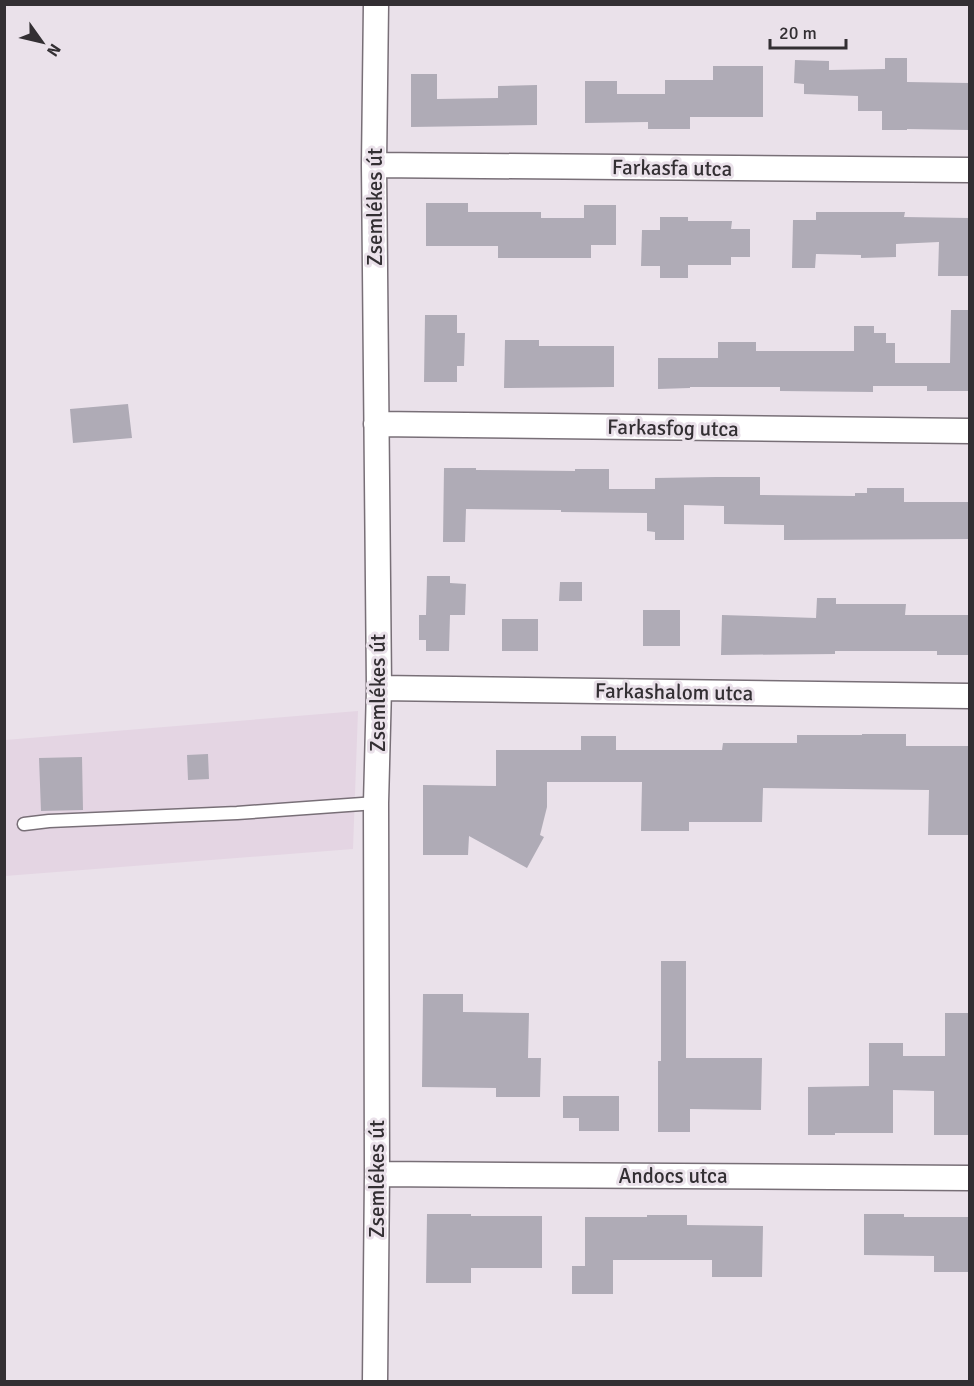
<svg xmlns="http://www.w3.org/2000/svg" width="974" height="1386" viewBox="0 0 974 1386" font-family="Signika,sans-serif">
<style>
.built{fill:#e4d5e3}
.building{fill:#afabb6}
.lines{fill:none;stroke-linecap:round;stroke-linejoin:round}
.lane-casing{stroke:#786f77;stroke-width:15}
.street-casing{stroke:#786f77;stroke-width:27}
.lane{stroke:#fff;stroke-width:12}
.street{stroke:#fff;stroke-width:24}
.labels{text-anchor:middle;stroke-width:6;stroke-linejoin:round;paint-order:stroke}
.street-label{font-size:21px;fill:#332f33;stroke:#eae1ea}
</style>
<rect width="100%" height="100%" fill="#eae1ea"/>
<path class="built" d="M 358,711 L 353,849 L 5,876 L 5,740 Z"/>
<path class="building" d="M 885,58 L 907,58 L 907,82 L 969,83 L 969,130 L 907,129 L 907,130 L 882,130 L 882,111 L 858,111 L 858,96 L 804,94 L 804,84 L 794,83 L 795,60 L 829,61 L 829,70 L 885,69 Z
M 713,66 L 763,66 L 763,117 L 690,117 L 690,129 L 648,129 L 648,122 L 585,123 L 585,81 L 617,81 L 617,94 L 665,94 L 665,80 L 713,80 Z
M 411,74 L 437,74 L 437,99 L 498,98 L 498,86 L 537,85 L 537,125 L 411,127 Z
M 426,203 L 468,203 L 468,212 L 541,212 L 541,218 L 584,218 L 584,205 L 616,205 L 616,245 L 591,245 L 591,258 L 498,258 L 498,246 L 426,246 Z
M 816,212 L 905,212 L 904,217 L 969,218 L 969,276 L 938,276 L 939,242 L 896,244 L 896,257 L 861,258 L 861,255 L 816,254 L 815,268 L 792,268 L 793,220 L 816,220 Z
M 660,217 L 688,217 L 688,221 L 732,221 L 731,229 L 750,229 L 750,257 L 731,257 L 731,265 L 688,265 L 688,278 L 660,278 L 660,266 L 641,266 L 642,230 L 660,230 Z
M 951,310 L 969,310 L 969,391 L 927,391 L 927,386 L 873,386 L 873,392 L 780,391 L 780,387 L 690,387 L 690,388 L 658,389 L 658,358 L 718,358 L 718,342 L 756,342 L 756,351 L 854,351 L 854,326 L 874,326 L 874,333 L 886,333 L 886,343 L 895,343 L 895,363 L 950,363 Z
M 425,315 L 457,315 L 457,333 L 465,333 L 464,366 L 457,366 L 457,382 L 424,382 Z
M 505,340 L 539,340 L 539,346 L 614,346 L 614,387 L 504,388 Z
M 128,404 L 132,438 L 73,443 L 70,409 Z
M 444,468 L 476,468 L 476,470 L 575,471 L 575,469 L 609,469 L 609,489 L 655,489 L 655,478 L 716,477 L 760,477 L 760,495 L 855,496 L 855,493 L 867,493 L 867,488 L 904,488 L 904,502 L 969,502 L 969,539 L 784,540 L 784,525 L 724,524 L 724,506 L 684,505 L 684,540 L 655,540 L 655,532 L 647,531 L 647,513 L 561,512 L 561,510 L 466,509 L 465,542 L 443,542 Z
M 427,576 L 450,576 L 450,583 L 466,584 L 465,615 L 450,615 L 449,651 L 426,651 L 426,640 L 419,640 L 419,615 L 426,615 Z
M 560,582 L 582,582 L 582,601 L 559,601 Z
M 817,598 L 836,598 L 836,604 L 906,604 L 905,615 L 969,615 L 969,655 L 937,655 L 937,651 L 835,651 L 835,654 L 721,655 L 722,615 L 816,618 Z
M 643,610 L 680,610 L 680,646 L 643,646 Z
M 502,619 L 538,619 L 538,651 L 502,651 Z
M 862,734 L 906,734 L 906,746 L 969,746 L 969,835 L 928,835 L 929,790 L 763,788 L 762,822 L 689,822 L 689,831 L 641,831 L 642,782 L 547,782 L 547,807 L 540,835 L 544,837 L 527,868 L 469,836 L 468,855 L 423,855 L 423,785 L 496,786 L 496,750 L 581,750 L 581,736 L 616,736 L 616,750 L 722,750 L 723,743 L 797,743 L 797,735 L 862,735 Z
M 208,754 L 209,779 L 188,780 L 187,755 Z
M 82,757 L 83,810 L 41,811 L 39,758 Z
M 661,961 L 686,961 L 686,1058 L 762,1058 L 761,1110 L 690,1109 L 690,1132 L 658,1132 L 658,1061 L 661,1061 Z
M 423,994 L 463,994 L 463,1012 L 529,1013 L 528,1058 L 541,1058 L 540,1097 L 496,1097 L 496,1088 L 422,1087 Z
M 945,1013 L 969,1013 L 969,1135 L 934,1135 L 934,1091 L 893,1090 L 893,1133 L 835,1133 L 835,1135 L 808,1135 L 808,1087 L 869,1086 L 869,1043 L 903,1043 L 903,1056 L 945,1056 Z
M 563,1096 L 619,1096 L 619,1131 L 579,1131 L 579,1118 L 563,1118 Z
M 427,1214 L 471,1214 L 471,1216 L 542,1216 L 542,1268 L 471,1268 L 471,1283 L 426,1283 Z
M 864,1214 L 904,1214 L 904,1217 L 969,1217 L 969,1272 L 934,1272 L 934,1256 L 864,1255 Z
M 647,1215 L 687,1215 L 687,1225 L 763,1226 L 762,1277 L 712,1277 L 712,1260 L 613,1260 L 613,1294 L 572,1294 L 572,1266 L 585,1266 L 585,1217 L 647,1217 Z"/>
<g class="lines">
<g class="lane-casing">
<path id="lane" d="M 24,824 L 49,821 L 237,813 L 376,803"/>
</g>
<g class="street-casing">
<path id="street" d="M 374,165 L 970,170
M 376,424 L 970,431
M 379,688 L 970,696
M 377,1174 L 970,1178
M 375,1382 L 377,1174 L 376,803 L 379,688 L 374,165 L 376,4"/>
</g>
<use href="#lane" class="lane"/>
<use href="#street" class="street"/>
</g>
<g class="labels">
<g class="street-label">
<text transform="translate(672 168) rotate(1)" y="7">Farkasfa utca</text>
<text transform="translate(375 207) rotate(-90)" y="7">Zsemlékes út</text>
<text transform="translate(673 428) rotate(1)" y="7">Farkasfog utca</text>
<text transform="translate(674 692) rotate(1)" y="7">Farkashalom utca</text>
<text transform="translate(378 693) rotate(-90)" y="7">Zsemlékes út</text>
<text x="673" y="1183">Andocs utca</text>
<text transform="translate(377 1179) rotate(-90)" y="7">Zsemlékes út</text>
</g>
</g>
<rect width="974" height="1386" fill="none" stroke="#332f33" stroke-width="12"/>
<g transform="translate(42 42) rotate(124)" stroke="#eae1ea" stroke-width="4.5" paint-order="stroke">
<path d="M0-4.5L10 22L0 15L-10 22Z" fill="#332f33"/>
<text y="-9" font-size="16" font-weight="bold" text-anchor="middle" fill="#332f33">N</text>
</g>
<path d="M770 39v9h76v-9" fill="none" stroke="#332f33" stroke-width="3"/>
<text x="779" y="39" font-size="18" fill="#332f33" stroke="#eae1ea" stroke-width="4.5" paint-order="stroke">20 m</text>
</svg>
